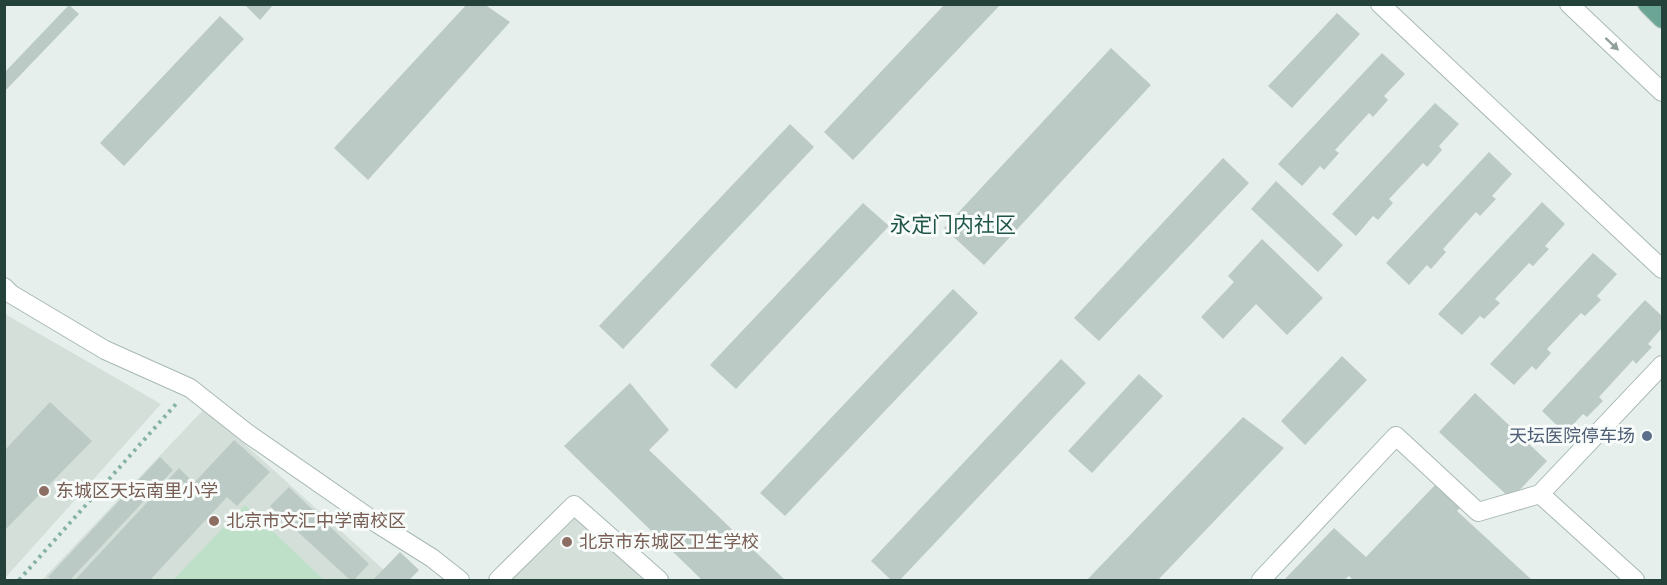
<svg xmlns="http://www.w3.org/2000/svg" width="1667" height="585" viewBox="0 0 1667 585" font-family="'Space Grotesk','Noto Sans SC',sans-serif">
<style>
.built{fill:#d4dfda}
.pitch{fill:#bfe0c8}
.building{fill:#bbcac4}
.lines{fill:none;stroke-linecap:round;stroke-linejoin:round}
.minor-casing{stroke:#a8b8b2;stroke-width:20}
.major-casing{stroke:#c2cac8;stroke-width:20}
.path{stroke:#86b3a5;stroke-width:4;stroke-dasharray:3 4.5;stroke-linecap:butt}
.minor{stroke:#fff;stroke-width:18}
.major{stroke:#6aa596;stroke-width:18}
.oneway{fill:#92a09c}
.service-dot{fill:#5c6f8a;stroke:#f7fbf9;stroke-width:2}
.education-dot{fill:#8d6e63;stroke:#f7fbf9;stroke-width:2}
.labels{text-anchor:middle;stroke-width:6;stroke-linejoin:round;paint-order:stroke}
.service-label{font-size:18px;fill:#4e5e75;stroke:#f7fbf9;text-anchor:end}
.education-label{font-size:18px;fill:#785e54;stroke:#f7fbf9;text-anchor:start}
.quarter-label{font-size:21px;fill:#1f5548;stroke:#f7fbf9}
</style>
<rect width="100%" height="100%" fill="#e6efeb"/>
<path class="built" d="M 5,314 L 161,404 L 5,578 Z
M 205,408 L 384,570 L 419,570 L 409,580 L 42,580 Z
M 566,504 L 647,580 L 488,580 Z"/>
<path class="pitch" d="M 245,505 L 324,580 L 173,580 Z"/>
<path class="building" d="M 244,4 L 274,4 L 260,20 Z
M 467,4 L 484,4 L 510,22 L 368,180 L 334,148 Z
M 945,4 L 1001,4 L 853,160 L 824,132 Z
M 69,5 L 79,14 L 4,92 L 4,73 Z
M 1337,13 L 1360,34 L 1292,108 L 1268,86 Z
M 220,16 L 244,39 L 124,166 L 100,143 Z
M 1111,48 L 1151,85 L 984,265 L 944,228 Z
M 1382,53 L 1405,74 L 1384,96 L 1388,100 L 1373,117 L 1369,113 L 1335,150 L 1339,153 L 1324,170 L 1320,166 L 1302,186 L 1278,164 Z
M 1435,103 L 1459,124 L 1439,146 L 1442,150 L 1427,167 L 1423,163 L 1389,199 L 1393,203 L 1378,220 L 1373,216 L 1356,236 L 1332,214 Z
M 790,124 L 814,147 L 623,349 L 599,326 Z
M 1489,152 L 1512,174 L 1492,196 L 1496,199 L 1480,216 L 1476,212 L 1443,249 L 1446,252 L 1431,269 L 1427,265 L 1409,285 L 1386,263 Z
M 1223,158 L 1249,183 L 1099,341 L 1074,318 Z
M 1276,181 L 1343,245 L 1318,272 L 1251,209 Z
M 1542,202 L 1565,224 L 1545,246 L 1549,249 L 1533,266 L 1529,263 L 1495,299 L 1500,303 L 1484,319 L 1480,316 L 1462,335 L 1438,314 Z
M 863,203 L 889,226 L 736,389 L 710,365 Z
M 1262,239 L 1323,298 L 1287,335 L 1256,304 L 1223,339 L 1201,317 L 1234,282 L 1228,276 Z
M 1593,253 L 1617,274 L 1597,296 L 1601,300 L 1585,316 L 1581,313 L 1547,349 L 1551,353 L 1536,370 L 1532,366 L 1514,385 L 1490,364 Z
M 953,289 L 978,313 L 785,516 L 760,493 Z
M 1645,300 L 1662,316 L 1662,328 L 1648,344 L 1652,347 L 1636,364 L 1633,360 L 1599,397 L 1603,401 L 1587,417 L 1583,414 L 1565,433 L 1542,411 Z
M 1342,356 L 1367,380 L 1305,445 L 1281,421 Z
M 1061,359 L 1086,383 L 900,580 L 891,580 L 871,561 Z
M 1139,374 L 1163,396 L 1092,473 L 1068,451 Z
M 630,383 L 669,430 L 649,450 L 785,580 L 702,580 L 564,446 Z
M 1475,393 L 1547,461 L 1511,499 L 1439,432 Z
M 50,402 L 92,441 L 4,531 L 4,451 Z
M 1243,417 L 1284,448 L 1158,580 L 1087,580 Z
M 234,440 L 270,472 L 237,506 L 227,497 L 150,580 L 75,580 L 179,468 L 194,483 Z
M 160,457 L 173,470 L 70,580 L 52,580 L 48,577 Z
M 1436,484 L 1461,507 L 1457,511 L 1532,580 L 1353,580 L 1349,576 L 1344,580 L 1284,580 L 1334,528 L 1366,557 Z
M 289,487 L 369,564 L 354,580 L 350,580 L 270,506 Z
M 400,552 L 419,570 L 409,580 L 373,580 Z"/>
<g class="lines">
<g class="minor-casing">
<path id="minor" d="M 1380,4 L 1662,269
M 1569,4 L 1662,92
M 4,287 L 11,294 L 105,350 L 190,388 L 247,433 L 378,524 L 432,558 L 460,580
M 498,580 L 574,505 L 659,580
M 1261,580 L 1396,436 L 1478,512 L 1540,494
M 1635,580 L 1540,494 L 1662,365"/>
</g>
<g class="major-casing">
<path id="major" d="M 1647,4 L 1662,19"/>
</g>
<path class="path" d="M 19,580 L 176,404"/>
<use href="#minor" class="minor"/>
<use href="#major" class="major"/>
</g>
<defs><path id="oneway-solid" d="M-6-.8H1V-3.2L6.5 0L1 3.2V.8H-6Z" transform="scale(1.5)"/></defs>
<use class="oneway" href="#oneway-solid" transform="translate(1612 44) rotate(43)"/>
<circle class="service-dot" cx="1647" cy="436" r="6"/>
<g class="education-dot">
<circle cx="44" cy="491" r="6"/>
<circle cx="214" cy="521" r="6"/>
<circle cx="567" cy="542" r="6"/>
</g>
<g class="labels">
<g class="service-label">
<text x="1635" y="442">天坛医院停车场</text>
</g>
<g class="education-label">
<text x="56" y="497">东城区天坛南里小学</text>
<text x="226" y="527">北京市文汇中学南校区</text>
<text x="579" y="548">北京市东城区卫生学校</text>
</g>
<g class="quarter-label">
<text x="953" y="232">永定门内社区</text>
</g>
</g>
<rect width="1667" height="585" fill="none" stroke="#24423a" stroke-width="12"/>
</svg>
